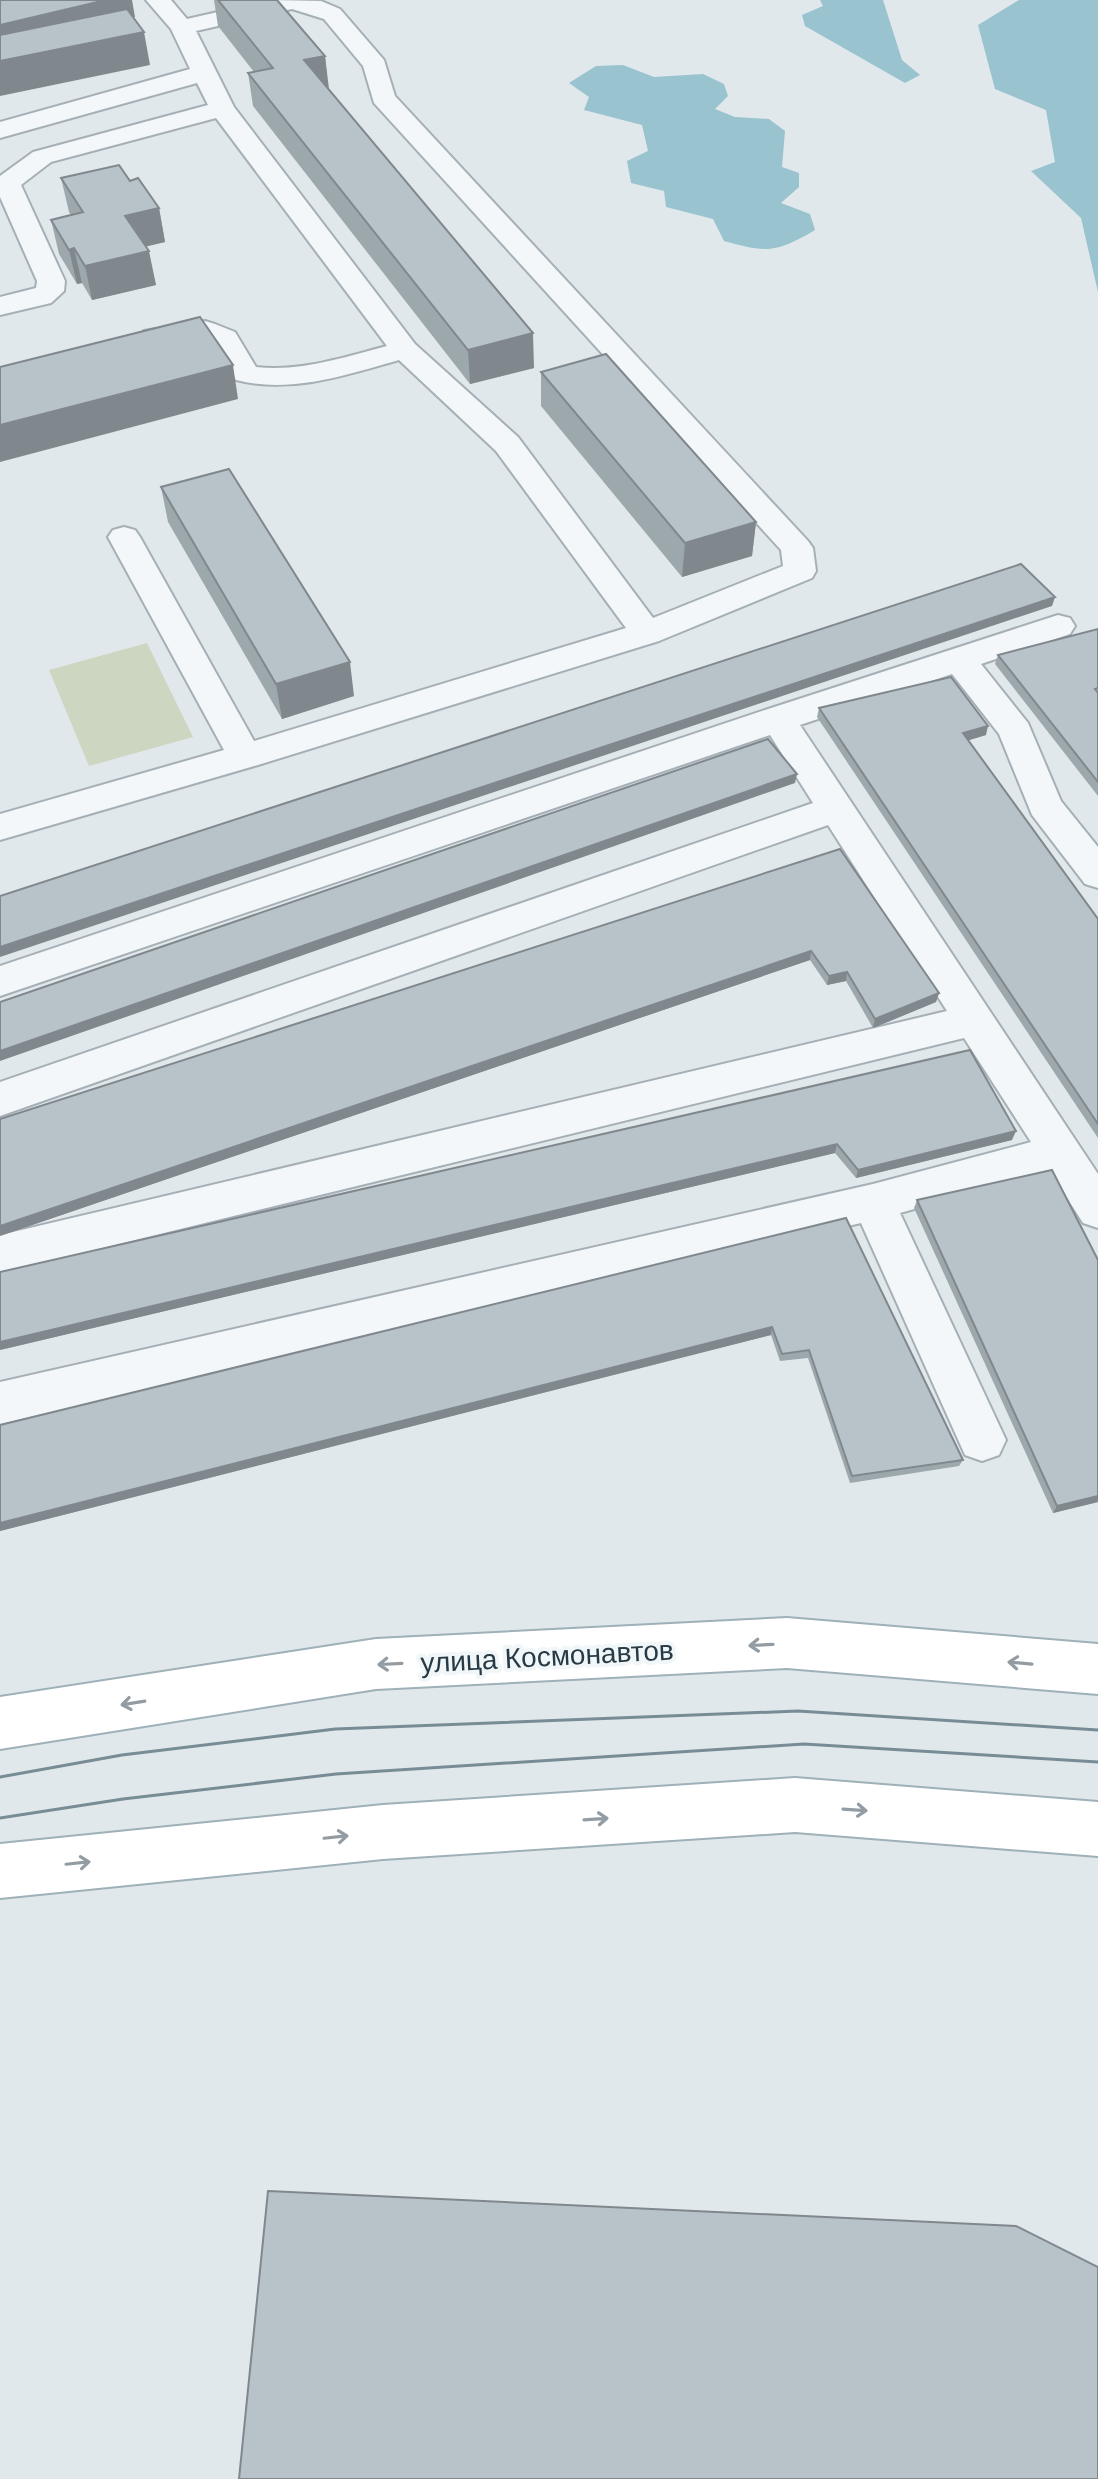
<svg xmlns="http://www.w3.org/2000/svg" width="1098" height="2479" viewBox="0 0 1098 2479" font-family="'DM Sans',sans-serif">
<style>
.green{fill:#ccd6c1}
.water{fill:#98c3cf}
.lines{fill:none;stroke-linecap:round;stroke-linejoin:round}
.minor-casing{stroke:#a5b0b6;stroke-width:4}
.major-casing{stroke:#9eb0b8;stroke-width:4}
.minor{fill:#f4f7f9;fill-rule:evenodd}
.major{fill:#fff;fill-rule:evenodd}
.tram{stroke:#788c96;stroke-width:3}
.wall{fill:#9da8ad}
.shaded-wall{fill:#80888d}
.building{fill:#b7c3c9;stroke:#80888d;stroke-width:2}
.oneway{stroke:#939ca2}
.labels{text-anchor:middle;stroke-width:8;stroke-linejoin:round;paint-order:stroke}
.street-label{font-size:28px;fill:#273a45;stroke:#f1f6f8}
</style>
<rect width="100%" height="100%" fill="#e1e8eb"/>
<path class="green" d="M 147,643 L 193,737 L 89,766 L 49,670 Z"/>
<path class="water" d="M 820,0 L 883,0 L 902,60 L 920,75 L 905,83 L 805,26 L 802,15 L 823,6 Z
M 1019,0 L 1098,0 L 1098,292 L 1081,218 L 1031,171 L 1055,162 L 1046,110 L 995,89 L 978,25 Z
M 623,65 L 654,77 L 703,74 L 724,84 L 728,96 L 715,109 L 735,117 L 769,119 L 785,131 L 782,167 L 799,173 L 799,187 L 781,203 L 810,214 L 815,230 C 776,253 767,253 724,241 L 713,219 L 666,207 L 664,191 L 631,183 L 627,161 L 648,151 L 642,125 L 584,110 L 589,97 L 569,83 L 596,66 Z"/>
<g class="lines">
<g class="minor-casing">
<path id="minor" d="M 146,0 L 171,0 L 187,19 L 270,0 L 321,1 L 340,9 L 384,60 L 395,96 L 808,541 L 813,548 L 816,571 L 812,578 L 659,641 L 258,765 L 0,840 L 0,814 L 224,750 L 108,537 L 113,530 L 124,527 L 135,530 L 140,537 L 254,741 L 626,628 L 496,451 L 399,360 C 346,375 291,394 236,380 C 228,370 222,350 212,343 C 197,333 163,348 144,343 L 140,337 L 144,331 L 205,321 L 215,324 L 235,332 L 256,367 C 301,372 344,357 387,346 L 216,118 L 51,162 L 21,185 L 65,281 L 64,291 L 51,303 L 0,315 L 0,297 L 36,288 L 37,281 L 0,197 L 0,176 L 33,152 L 208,105 L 197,83 L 0,138 L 0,122 L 190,69 L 171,29 ZM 292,9 L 324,19 L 363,66 L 374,103 L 781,550 L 783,566 L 653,618 L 518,437 L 415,344 L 234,107 L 196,31 Z
M 1058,615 L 1070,618 L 1075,626 L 1070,634 L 981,664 L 1028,723 L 1061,801 L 1098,847 L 1098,888 L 1085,884 L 1032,815 L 999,734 L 952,674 L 800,725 L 1098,1174 L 1098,1228 L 1083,1223 L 1050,1171 L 900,1213 L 1006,1440 L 999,1455 L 982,1461 L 965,1455 L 861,1223 L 0,1424 L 0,1382 L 873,1184 L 1031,1142 L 964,1038 L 0,1273 L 0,1235 L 947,1011 L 828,825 L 0,1116 L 0,1082 L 813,803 L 770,735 L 0,996 L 0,966 L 765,710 Z"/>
</g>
<g class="major-casing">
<path id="major" d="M 787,1618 L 1098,1644 L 1098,1694 L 787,1668 L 376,1689 L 0,1749 L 0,1697 L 376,1639 Z
M 795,1778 L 1098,1802 L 1098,1856 L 795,1832 L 383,1859 L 0,1898 L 0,1844 L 383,1805 Z"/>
</g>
<use href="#minor" class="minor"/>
<use href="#major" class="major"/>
<path class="tram" d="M 0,1777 L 122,1755 L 335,1729 L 798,1711 L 1098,1730
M 0,1818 L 123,1799 L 336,1774 L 804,1744 L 1098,1762"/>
</g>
<path class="wall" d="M 214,0 L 277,0 L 325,56 L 328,89 L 534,368 L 470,384 L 253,106 L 248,73 L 254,72 L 218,26 Z
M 61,178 L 130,181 L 159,208 L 165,242 L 146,246 L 156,285 L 92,300 L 82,283 L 77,284 L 59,254 L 51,220 L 71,215 L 69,212 Z
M 541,372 L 756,522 L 752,556 L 682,577 L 541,406 Z
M 161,487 L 354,696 L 282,719 L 168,522 Z
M 1098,629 L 1098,796 L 995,664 L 998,655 Z
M 819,708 L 986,735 L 968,740 L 1098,919 L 1098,1138 L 817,717 Z
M 840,849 L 939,993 L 936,1002 L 873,1028 L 846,981 L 827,985 L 810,960 L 0,1236 Z
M 970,1050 L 1012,1140 L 856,1178 L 835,1153 L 0,1350 Z
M 917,1200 L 1098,1502 L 1053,1513 L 914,1208 Z
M 846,1218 L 963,1460 L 959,1466 L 850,1483 L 808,1358 L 780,1361 L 771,1335 L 0,1531 L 0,1425 Z"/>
<path class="shaded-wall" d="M 106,0 L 132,0 L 135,17 L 0,49 L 0,25 Z
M 144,32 L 150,65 L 0,96 L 0,61 Z
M 325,56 L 329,89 L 307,94 L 304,60 Z
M 159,208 L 165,242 L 132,250 L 125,216 Z
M 74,248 L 82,283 L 77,284 L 69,250 Z
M 149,251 L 156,285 L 92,300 L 85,266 Z
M 533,333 L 534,368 L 470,384 L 468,350 Z
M 233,365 L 238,399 L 0,462 L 0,425 Z
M 756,522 L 752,556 L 682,577 L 685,543 Z
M 1055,597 L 1052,606 L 0,957 L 0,947 Z
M 350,662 L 354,696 L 282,719 L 276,684 Z
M 988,726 L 986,735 L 960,743 L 963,733 Z
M 797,774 L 795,783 L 0,1061 L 0,1051 Z
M 811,951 L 810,960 L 0,1236 L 0,1226 Z
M 847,972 L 846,981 L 827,985 L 829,976 Z
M 939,993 L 936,1002 L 873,1028 L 875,1019 Z
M 1016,1131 L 1012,1140 L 856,1178 L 858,1170 Z
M 837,1144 L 835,1153 L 0,1350 L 0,1342 Z
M 772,1327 L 771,1335 L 0,1531 L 0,1523 Z
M 1098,1496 L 1098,1502 L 1053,1513 L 1057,1506 Z"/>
<path class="building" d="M 0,0 L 106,0 L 0,25 Z
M 218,0 L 277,0 L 325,56 L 304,60 L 533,333 L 468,350 L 248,73 L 273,68 Z
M 127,9 L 144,32 L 0,61 L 0,35 Z
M 119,165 L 130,181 L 138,178 L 159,208 L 125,216 L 149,251 L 85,266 L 74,248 L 69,250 L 51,220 L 83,212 L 61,178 Z
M 200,317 L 233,365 L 0,425 L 0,367 Z
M 606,354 L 756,522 L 685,543 L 541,372 Z
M 229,469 L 350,662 L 276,684 L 161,487 Z
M 1021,564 L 1055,597 L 0,947 L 0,896 Z
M 1098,629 L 1098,688 L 1095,689 L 1098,693 L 1098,782 L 998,655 Z
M 951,677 L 988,726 L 963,733 L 1098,919 L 1098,1124 L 819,708 Z
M 768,739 L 797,774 L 0,1051 L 0,1002 Z
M 840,849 L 939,993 L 875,1019 L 847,972 L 829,976 L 811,951 L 0,1226 L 0,1119 Z
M 970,1050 L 1016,1131 L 858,1170 L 837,1144 L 0,1342 L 0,1272 Z
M 1052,1170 L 1098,1260 L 1098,1496 L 1057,1506 L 917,1200 Z
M 846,1218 L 963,1460 L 852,1476 L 809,1350 L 782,1354 L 772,1327 L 0,1523 L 0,1425 Z
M 268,2191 L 1016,2226 L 1098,2267 L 1098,2479 L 239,2479 Z"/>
<defs><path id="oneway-shaft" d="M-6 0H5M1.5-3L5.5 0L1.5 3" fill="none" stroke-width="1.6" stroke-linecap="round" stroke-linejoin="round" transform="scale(2)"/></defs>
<g class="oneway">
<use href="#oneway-shaft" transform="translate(761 1645) rotate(177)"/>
<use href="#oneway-shaft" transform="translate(1020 1663) rotate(-175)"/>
<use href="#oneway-shaft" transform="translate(390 1664) rotate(177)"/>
<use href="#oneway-shaft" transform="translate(133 1703) rotate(171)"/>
<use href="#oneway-shaft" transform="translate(855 1810) rotate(4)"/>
<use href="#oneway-shaft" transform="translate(596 1819) rotate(-4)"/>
<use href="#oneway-shaft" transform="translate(336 1837) rotate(-6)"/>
<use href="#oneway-shaft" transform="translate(78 1863) rotate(-6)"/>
</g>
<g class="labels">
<g class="street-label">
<text transform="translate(547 1656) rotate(-3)" y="10">улица Космонавтов</text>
</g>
</g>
</svg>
